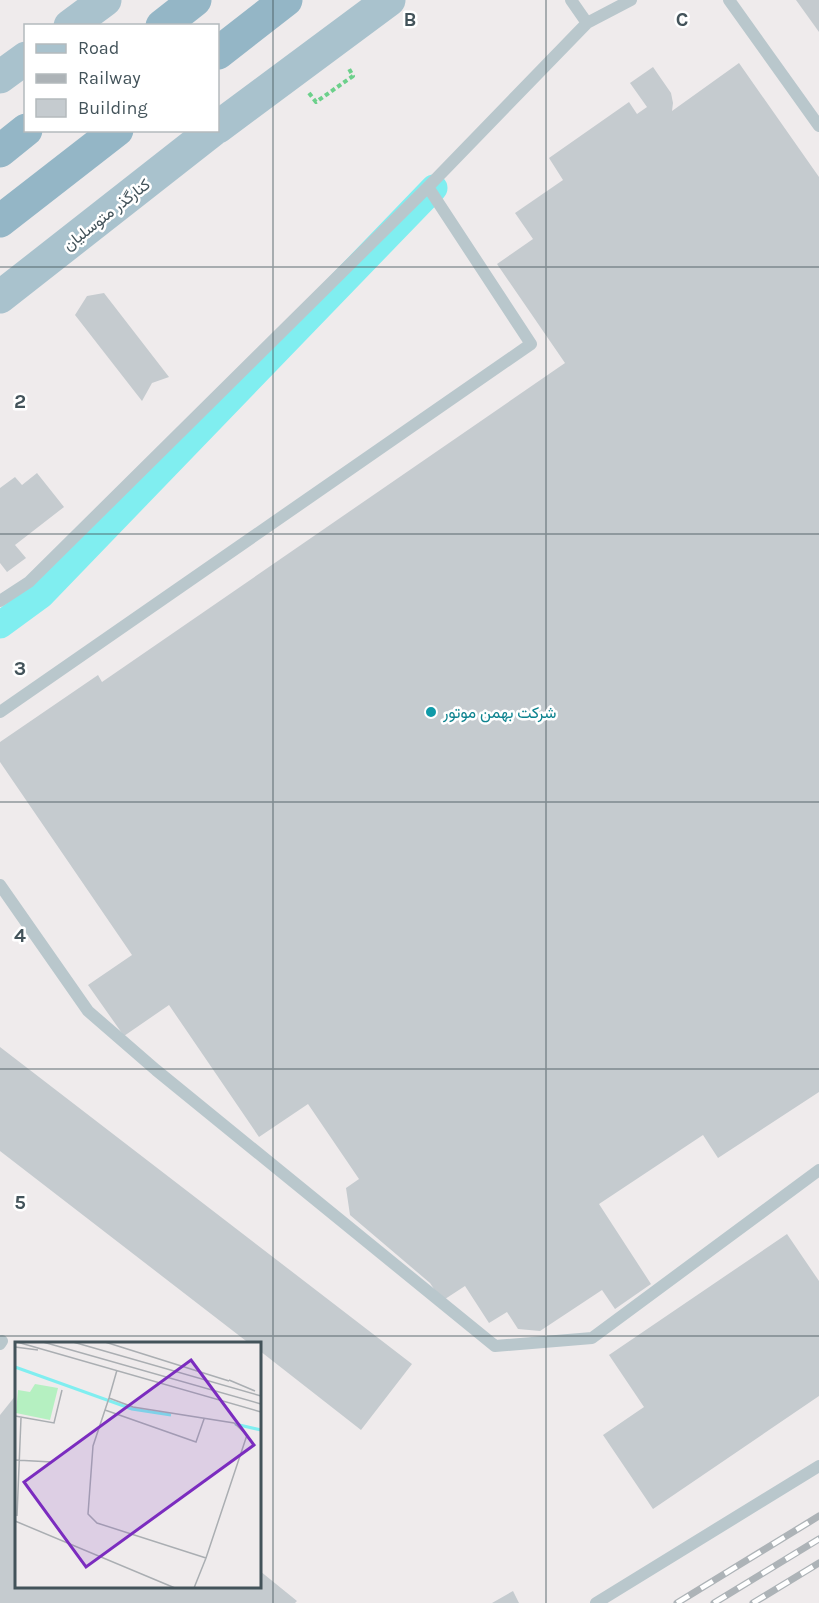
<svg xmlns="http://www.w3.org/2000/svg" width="819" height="1603" viewBox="0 0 819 1603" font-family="Karla,Vazirmatn,sans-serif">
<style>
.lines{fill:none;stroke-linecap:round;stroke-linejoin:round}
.canal{stroke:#80eef0;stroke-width:27}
.building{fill:#c5cbcf}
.path{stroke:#6cd08b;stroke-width:4;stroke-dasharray:4.5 3;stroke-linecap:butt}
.service{stroke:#b9c7cc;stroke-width:12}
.primary{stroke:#a9c2cd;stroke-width:33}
.trunk{stroke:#94b6c6;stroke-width:33}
.rail-casing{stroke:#adb3b7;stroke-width:7}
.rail{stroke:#fff;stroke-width:4.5;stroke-dasharray:14;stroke-linecap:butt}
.grid{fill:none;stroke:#43535a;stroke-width:1.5;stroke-opacity:0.55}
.culture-dot{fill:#0f9aa8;stroke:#fff;stroke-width:2}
.labels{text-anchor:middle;stroke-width:5;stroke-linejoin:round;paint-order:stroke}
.street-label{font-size:16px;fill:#43535a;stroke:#fff}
.culture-label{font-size:16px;fill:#0d838f;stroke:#fff;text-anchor:start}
.inset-river{fill:none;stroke:#80eef0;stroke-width:3}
.inset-road{fill:none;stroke:#aaaeb2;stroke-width:1.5}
.view{fill:#7b2cbf;fill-opacity:0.15;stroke:#7b2cbf;stroke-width:3}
.inset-edge{fill:none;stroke:#43535a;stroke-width:3}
.grid-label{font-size:20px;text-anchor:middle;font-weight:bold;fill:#43535a;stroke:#fff;stroke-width:5;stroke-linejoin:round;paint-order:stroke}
</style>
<rect width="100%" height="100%" fill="#efebec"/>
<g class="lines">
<path class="canal" d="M 0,625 L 41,595 L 434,188"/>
</g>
<path class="building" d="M 796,0 L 819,0 L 819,32 Z
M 739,63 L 819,177 L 819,1092 L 718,1158 L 703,1135 L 599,1204 L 651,1284 L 615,1309 L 602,1290 L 540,1331 L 518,1329 L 507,1312 L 489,1323 L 465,1286 L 442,1301 L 430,1283 L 350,1215 L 346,1188 L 359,1179 L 308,1104 L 259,1137 L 169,1005 L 124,1036 L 88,985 L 132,955 L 0,762 L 0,742 L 98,675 L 102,682 L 565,363 L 497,264 L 533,239 L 515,213 L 563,180 L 549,158 L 629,102 L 637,114 L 647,107 L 630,83 L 653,67 L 671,93 L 673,103 L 672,111 Z
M 104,293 L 169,377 L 152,383 L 142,401 L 75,315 L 87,296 Z
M 37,473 L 64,507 L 15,545 L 26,558 L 7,572 L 0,563 L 0,488 L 15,477 L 22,485 Z
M 0,1047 L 412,1364 L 361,1430 L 260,1351 L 260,1344 L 250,1344 L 0,1151 Z
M 787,1234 L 819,1281 L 819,1396 L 653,1509 L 603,1435 L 644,1407 L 609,1355 Z
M 16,1395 L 16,1586 L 260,1586 L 260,1571 L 297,1601 L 295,1603 L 0,1603 L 0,1415 Z
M 513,1591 L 519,1603 L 492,1603 Z"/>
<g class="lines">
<path class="path" d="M 309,93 L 316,102 L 353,76 L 348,67"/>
<path class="service" d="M 571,0 L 587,23
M 729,0 L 819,126
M 0,601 L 29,582 L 428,187 L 587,23 L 631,0
M 0,712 L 531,344 L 428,187
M 0,885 L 88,1011 L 156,1070 L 495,1346 L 592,1338 L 819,1170
M 0,1344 L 2,1341
M 596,1603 L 819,1466"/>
<path class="primary" d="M 70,26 L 105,0
M 0,77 L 26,58
M 218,127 L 389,0
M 0,297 L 213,130"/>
<path class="trunk" d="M 162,26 L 195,0
M 218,53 L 286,0
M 0,151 L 26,130
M 0,221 L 117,130"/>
<g class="rail-casing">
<path id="rail" d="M 677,1603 L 819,1516
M 714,1603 L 819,1539
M 753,1603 L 819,1563"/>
</g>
<use href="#rail" class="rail"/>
</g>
<path class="grid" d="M 273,0 L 273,1603M 546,0 L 546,1603M 0,267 L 819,267M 0,534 L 819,534M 0,802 L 819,802M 0,1069 L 819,1069M 0,1336 L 819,1336"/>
<circle class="culture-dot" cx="431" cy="712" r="6"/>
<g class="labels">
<g class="street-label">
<text transform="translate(106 214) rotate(-38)" y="6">کنارگذر متوسلیان</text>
</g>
<g class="culture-label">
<text x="443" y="718">شركت بهمن موتور</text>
</g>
</g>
<g transform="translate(15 1342)">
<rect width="246" height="246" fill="#efebec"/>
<path d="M 20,42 L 43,46 L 35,78 L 1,71 L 3,48 L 15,50 Z" fill="#b5f0c1"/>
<path class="inset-river" d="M 0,25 L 117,67 L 156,73M 220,82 L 246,88"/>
<path class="inset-road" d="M 2,0 L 246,70M 28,0 L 246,62M 58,0 L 246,54M 90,0 L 214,39M 0,5 L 23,8M 214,38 L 240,49M 94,56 L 102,28M 90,68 L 181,100 L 189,77M 0,74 L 39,81 L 47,48M 0,118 L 37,120M 2,174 L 6,76M 0,179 L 160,246M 179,246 L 191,216 L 232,93 L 219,81 L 118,65 L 94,56 L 78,104 L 73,172 L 82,181 L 191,216"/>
<path class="view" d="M 176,18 L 239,103 L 71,225 L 9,140 Z"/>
<rect width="246" height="246" class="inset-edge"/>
</g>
<g class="grid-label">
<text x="410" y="26">B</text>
<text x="682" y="26">C</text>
<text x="20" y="408">2</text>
<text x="20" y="675">3</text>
<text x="20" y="942">4</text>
<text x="20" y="1209">5</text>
</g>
<rect x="24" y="24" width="195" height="108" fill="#ffffff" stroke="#b4babd" stroke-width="1.5"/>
<rect x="36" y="44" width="30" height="9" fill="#a9c2cd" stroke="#b4babd" stroke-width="1.5"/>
<text x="78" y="54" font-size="18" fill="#43535a">Road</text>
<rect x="36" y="74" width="30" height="9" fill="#adb3b7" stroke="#b4babd" stroke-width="1.5"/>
<text x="78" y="84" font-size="18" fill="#43535a">Railway</text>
<rect x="36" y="99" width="30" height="18" fill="#c5cbcf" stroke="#b4babd" stroke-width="1.5"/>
<text x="78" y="114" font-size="18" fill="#43535a">Building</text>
</svg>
